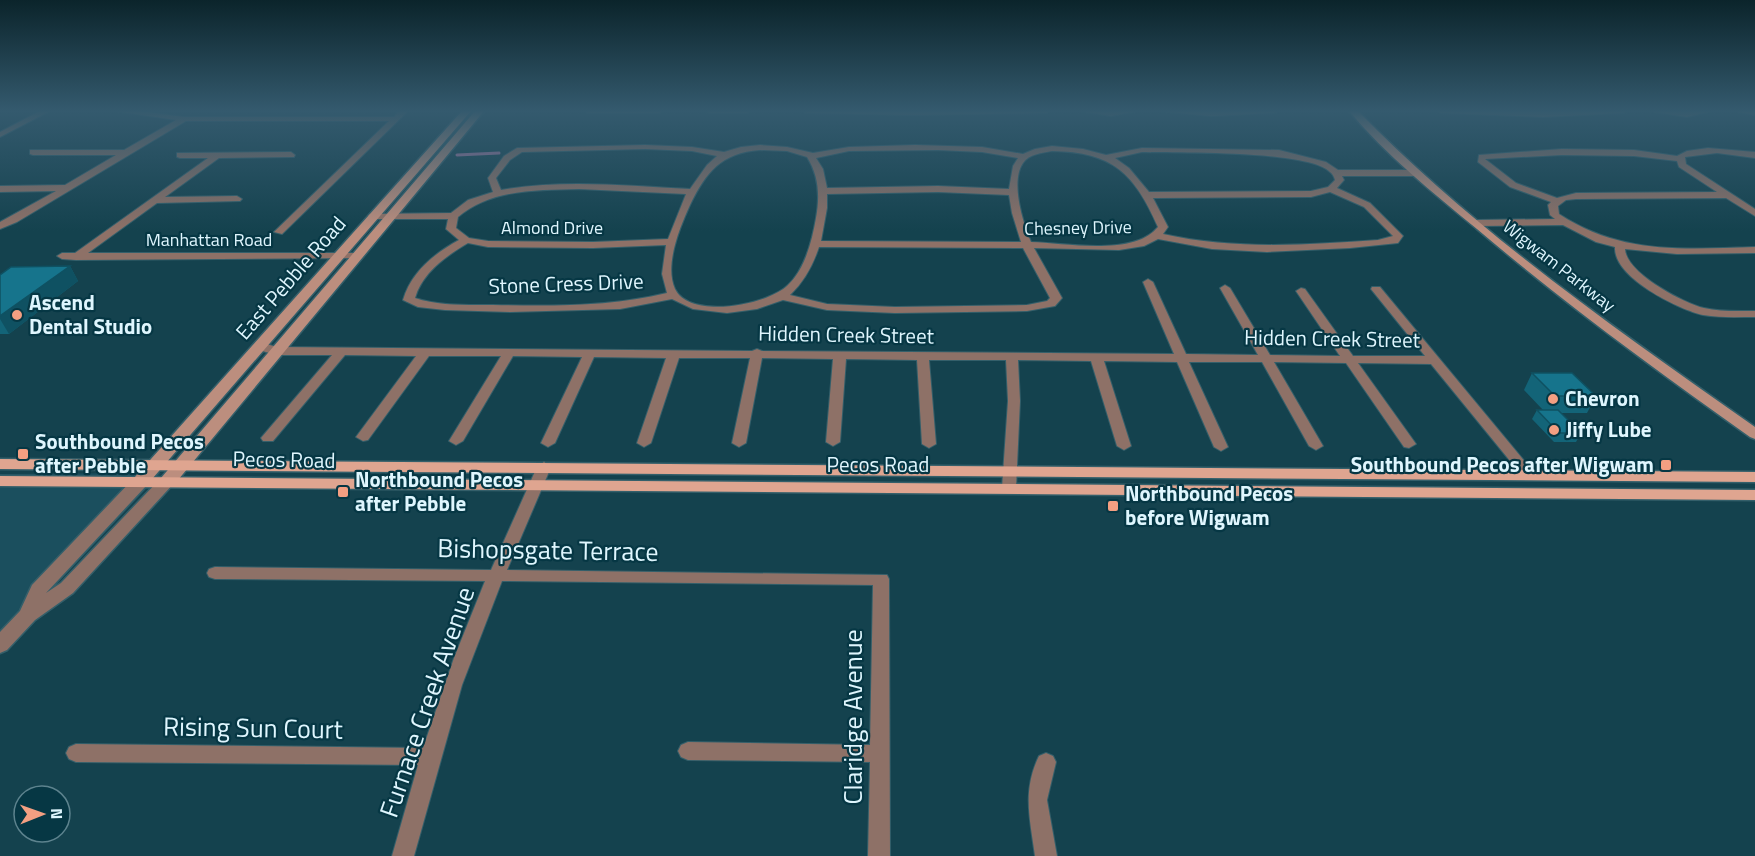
<svg xmlns="http://www.w3.org/2000/svg" width="1755" height="856" viewBox="0 0 1755 856" font-family="'Titillium Web',sans-serif">
<style>
.built{fill:#1b4f5e}
.lines{fill:none;stroke-linecap:round;stroke-linejoin:round}
.stream{stroke:#ad79a4;stroke-width:3}
.minor-casing{stroke:#345f6a;stroke-width:2}
.tertiary-casing{stroke:#345f6a;stroke-width:3}
.secondary-casing{stroke:#345f6a;stroke-width:3}
.primary-casing{stroke:#345f6a;stroke-width:3}
.minor{fill:#8e7167;fill-rule:evenodd}
.tertiary{fill:#8e7167;fill-rule:evenodd}
.secondary{fill:#bc8e7e;fill-rule:evenodd}
.primary{fill:#dfa590;fill-rule:evenodd}
.wall{fill:#136478}
.shaded-wall{fill:#0f5162}
.building{fill:#16748c;stroke:#0f5162;stroke-width:1.5}
.poi-dot{fill:#f39f82;stroke:#063744;stroke-width:2}
.labels{text-anchor:middle;stroke-width:4.5;stroke-linejoin:round;paint-order:stroke}
.far-street-label{font-size:18px;fill:#dff6fe;stroke:#063744}
.street-label{font-size:21px;fill:#dff6fe;stroke:#063744}
.poi-label{font-size:21px;font-weight:bold;fill:#dff6fe;stroke:#063744;text-anchor:start}
.near-street-label{font-size:26px;fill:#dff6fe;stroke:#063744}
</style>
<rect width="100%" height="100%" fill="#14424e"/>
<path class="built" d="M 161,473 L 28,615 L 0,645 L 0,474 Z"/>
<g class="lines">
<path class="stream" d="M 457,155 L 499,153"/>
<g class="minor-casing">
<path id="minor" d="M 40,111 L 50,111 L 0,137 L 0,132 Z
M 115,111 L 140,111 L 184,117 L 394,117 L 399,111 L 408,111 L 282,234 L 274,232 L 389,121 L 186,121 L 17,222 L 0,229 L 0,222 L 56,191 L 0,192 L 0,186 L 65,185 L 116,155 L 33,155 L 30,154 L 30,150 L 124,150 L 176,120 Z
M 584,111 L 663,111 L 659,113 L 588,113 Z
M 706,111 L 751,111 L 747,113 L 710,113 Z
M 803,111 L 1050,111 L 1046,113 L 910,115 L 807,113 Z
M 1080,111 L 1138,111 L 1111,116 Z
M 1158,111 L 1278,111 L 1274,113 L 1211,116 Z
M 1437,111 L 1627,111 L 1623,113 L 1543,117 L 1441,113 Z
M 1648,111 L 1712,111 L 1687,117 Z
M 1733,111 L 1755,111 L 1755,115 Z
M 645,145 L 692,147 L 724,152 L 741,147 L 760,145 L 787,147 L 813,153 L 849,147 L 915,145 L 982,147 L 1023,154 L 1035,149 L 1052,146 L 1083,149 L 1106,155 L 1142,148 L 1279,150 L 1326,162 L 1338,170 L 1417,170 L 1421,173 L 1417,176 L 1342,176 L 1344,180 L 1337,188 L 1370,203 L 1403,236 L 1398,243 L 1350,248 L 1267,252 L 1212,249 L 1158,239 L 1144,246 L 1119,250 L 1034,248 L 1062,298 L 1055,306 L 1027,311 L 895,313 L 827,310 L 783,300 L 757,309 L 727,313 L 693,309 L 672,299 L 620,309 L 510,312 L 445,310 L 418,307 L 403,300 C 411,272 435,253 459,240 L 446,229 L 448,219 L 373,219 L 368,216 L 370,214 L 451,213 L 468,200 L 493,192 L 488,178 L 504,156 L 517,148 ZM 645,149 L 692,151 L 717,156 L 707,165 L 690,189 C 627,186 564,179 501,190 L 496,178 L 510,160 L 522,152 ZM 760,150 L 787,151 L 807,157 C 819,176 820,196 816,218 C 812,241 805,269 788,285 C 768,305 690,320 675,289 C 664,265 680,227 690,205 C 706,172 721,153 760,150 ZM 938,150 L 982,152 L 1018,158 L 1013,166 L 1009,189 L 938,186 L 827,188 L 823,169 L 816,158 L 849,151 ZM 1052,151 C 1113,152 1134,173 1158,227 L 1156,229 C 1132,256 1064,243 1031,242 C 1023,223 1010,182 1023,163 C 1029,154 1042,153 1052,151 ZM 1142,152 C 1177,153 1309,150 1330,172 C 1333,174 1334,177 1335,180 L 1328,187 L 1311,191 L 1149,192 L 1129,168 L 1115,158 ZM 579,189 L 686,194 L 668,239 L 593,242 L 488,241 L 469,238 L 456,228 L 458,217 C 491,189 537,190 579,189 ZM 938,192 L 1009,195 L 1012,213 L 1021,242 L 821,241 L 827,208 L 827,194 ZM 1330,192 L 1364,207 L 1393,236 L 1378,240 C 1306,245 1234,250 1163,234 L 1168,227 L 1153,198 L 1311,197 ZM 468,243 L 488,247 L 593,248 L 666,245 L 662,274 L 667,293 C 610,307 551,306 493,305 C 467,305 439,306 415,298 C 422,273 446,256 468,243 ZM 819,247 L 1023,248 L 1050,298 L 1047,301 L 1027,305 L 895,307 L 827,304 L 790,295 C 804,282 813,265 819,247 Z
M 1708,148 L 1755,152 L 1755,158 L 1717,153 L 1685,157 L 1686,164 L 1755,209 L 1755,216 L 1726,198 L 1576,199 L 1566,200 L 1558,206 L 1559,214 C 1622,255 1683,249 1755,247 L 1755,253 L 1677,254 L 1625,249 C 1626,273 1683,303 1704,308 C 1720,312 1738,311 1755,311 L 1755,317 C 1738,317 1720,318 1703,315 C 1677,309 1613,277 1615,247 L 1596,242 L 1563,225 L 1475,226 L 1470,223 L 1475,220 L 1555,219 L 1550,215 L 1548,205 L 1551,202 L 1510,187 L 1478,162 L 1479,155 L 1562,149 L 1634,150 L 1677,156 L 1687,151 ZM 1562,155 L 1634,156 L 1677,161 L 1679,167 L 1717,192 L 1576,193 L 1557,198 L 1516,183 L 1485,159 Z
M 291,152 L 295,155 L 294,157 L 219,158 L 165,197 L 237,196 L 242,199 L 240,201 L 157,203 L 88,253 L 356,253 L 361,256 L 360,258 L 76,260 L 62,259 L 57,256 L 62,253 L 75,253 L 208,158 L 180,158 L 177,157 L 177,153 Z
M 1148,279 L 1153,282 L 1186,354 L 1258,355 L 1220,288 L 1225,285 L 1230,288 L 1270,355 L 1340,356 L 1296,291 L 1301,288 L 1305,289 L 1353,356 L 1425,356 L 1371,289 L 1372,287 L 1380,287 L 1536,475 L 1529,480 L 1524,478 L 1431,364 L 1358,363 L 1416,444 L 1409,448 L 1404,447 L 1346,363 L 1274,362 L 1323,446 L 1316,450 L 1309,446 L 1262,362 L 1189,362 L 1228,447 L 1221,451 L 1214,447 L 1177,362 L 1104,361 L 1131,446 L 1124,450 L 1117,446 L 1091,361 L 1018,360 L 1020,401 L 1016,488 L 1009,493 L 1002,488 L 1008,401 L 1006,360 L 929,360 L 936,444 L 929,448 L 922,444 L 917,360 L 846,359 L 840,442 L 833,446 L 826,442 L 833,359 L 762,358 L 746,443 L 739,447 L 732,443 L 750,358 L 679,358 L 651,443 L 644,447 L 637,443 L 666,358 L 594,357 L 555,443 L 548,447 L 541,443 L 582,357 L 513,356 L 463,441 L 456,445 L 449,441 L 501,356 L 429,356 L 368,440 L 363,441 L 356,437 L 416,356 L 345,355 L 273,441 L 263,441 L 261,438 L 332,355 L 277,355 L 255,349 L 253,346 L 259,342 L 277,347 L 752,351 L 757,349 L 762,351 L 1174,354 L 1143,282 Z
M 544,462 L 551,467 L 507,570 L 887,575 L 889,579 L 890,856 L 868,856 L 870,762 L 688,760 L 681,757 L 678,751 L 681,745 L 688,742 L 870,745 L 873,585 L 502,581 L 462,685 L 414,856 L 392,856 L 418,765 L 76,762 L 69,759 L 66,753 L 69,747 L 76,744 L 423,748 L 454,658 L 485,581 L 215,579 L 209,577 L 207,573 L 209,569 L 215,567 L 491,570 L 537,467 Z
M 1046,753 L 1053,756 L 1056,762 L 1047,800 L 1057,856 L 1035,856 C 1030,819 1022,791 1039,756 Z"/>
</g>
<g class="tertiary-casing">
<path id="tertiary" d="M 140,477 L 146,478 L 148,482 L 146,486 L 46,593 L 61,583 L 161,478 L 173,478 L 175,482 L 73,593 L 35,620 L 7,650 L 0,653 L 0,632 L 20,611 L 32,585 L 134,478 Z"/>
</g>
<g class="secondary-casing">
<path id="secondary" d="M 462,111 L 471,111 L 146,486 L 134,486 L 132,482 L 134,478 Z
M 475,111 L 484,111 L 173,486 L 161,486 L 159,482 L 161,478 Z
M 1349,111 L 1358,111 C 1476,232 1617,330 1755,427 L 1755,439 L 1750,437 C 1657,371 1564,303 1477,229 C 1433,193 1386,155 1349,111 Z"/>
</g>
<g class="primary-casing">
<path id="primary" d="M 0,459 L 1755,472 L 1755,482 L 0,469 Z
M 0,476 L 1755,490 L 1755,500 L 0,486 Z"/>
</g>
<use href="#minor" class="minor"/>
<use href="#tertiary" class="tertiary"/>
<use href="#secondary" class="secondary"/>
<use href="#primary" class="primary"/>
</g>
<path class="wall" d="M 70,266 L 78,281 L 9,334 L 0,334 L 0,275 Z
M 1532,373 L 1596,396 L 1587,413 L 1561,413 L 1581,433 L 1576,442 L 1554,442 L 1532,419 L 1537,410 L 1543,410 L 1524,390 Z"/>
<path class="shaded-wall" d="M 70,266 L 78,281 L 9,334 L 0,319 L 0,316 Z"/>
<path class="building" d="M 70,266 L 0,316 L 0,275 L 11,267 Z
M 1532,373 L 1572,373 L 1596,396 L 1555,396 Z
M 1537,410 L 1558,410 L 1581,433 L 1559,433 Z"/>
<linearGradient id="sky" x2="0" y2="1"><stop stop-color="#0b242b"/><stop offset="0.48" stop-color="#345a6e"/><stop offset="1" stop-color="#345a6e" stop-opacity="0"/></linearGradient>
<rect width="1755" height="231" fill="url(#sky)"/>
<g class="poi-dot">
<circle cx="17" cy="315" r="6"/>
<circle cx="1553" cy="399" r="6"/>
<circle cx="1554" cy="430" r="6"/>
<rect x="17" y="448" width="12" height="12" rx="3"/>
<rect x="1660" y="459" width="12" height="12" rx="3"/>
<rect x="337" y="486" width="12" height="12" rx="3"/>
<rect x="1107" y="500" width="12" height="12" rx="3"/>
</g>
<g class="labels">
<g class="far-street-label">
<text x="552" y="234">Almond Drive</text>
<text transform="translate(1078 228) rotate(-1)" y="6">Chesney Drive</text>
<text x="209" y="246">Manhattan Road</text>
<text transform="translate(1559 266) rotate(38)" y="6">Wigwam Parkway</text>
</g>
<g class="street-label">
<text transform="translate(291 278) rotate(-49)" y="7">East Pebble Road</text>
<text transform="translate(566 284) rotate(-2)" y="7">Stone Cress Drive</text>
<text transform="translate(846 335) rotate(1)" y="7">Hidden Creek Street</text>
<text transform="translate(1332 339) rotate(1)" y="7">Hidden Creek Street</text>
<text transform="translate(284 460) rotate(1)" y="7">Pecos Road</text>
<text x="878" y="472">Pecos Road</text>
</g>
<g class="poi-label">
<text x="29" y="310">Ascend<tspan x="29" dy="24">Dental Studio</tspan></text>
<text x="1565" y="406">Chevron</text>
<text x="1566" y="437">Jiffy Lube</text>
<text x="35" y="449">Southbound Pecos<tspan x="35" dy="24">after Pebble</tspan></text>
<text x="1654" y="472" text-anchor="end">Southbound Pecos after Wigwam</text>
<text x="355" y="487">Northbound Pecos<tspan x="355" dy="24">after Pebble</tspan></text>
<text x="1125" y="501">Northbound Pecos<tspan x="1125" dy="24">before Wigwam</tspan></text>
</g>
<g class="near-street-label">
<text transform="translate(548 550) rotate(1)" y="9">Bishopsgate Terrace</text>
<text transform="translate(427 702) rotate(-71)" y="9">Furnace Creek Avenue</text>
<text transform="translate(853 717) rotate(-90)" y="9">Claridge Avenue</text>
<text transform="translate(253 728) rotate(1)" y="9">Rising Sun Court</text>
</g>
</g>
<g transform="translate(42 814) rotate(89)"><circle r="28" fill="#063744" stroke="#5d838e" stroke-width="1.5"/>
<path d="M0-4.5L10 22L0 15L-10 22Z" fill="#f39f82"/>
<text y="-9" font-size="16" font-weight="bold" text-anchor="middle" fill="#dff6fe">N</text>
</g>
</svg>
